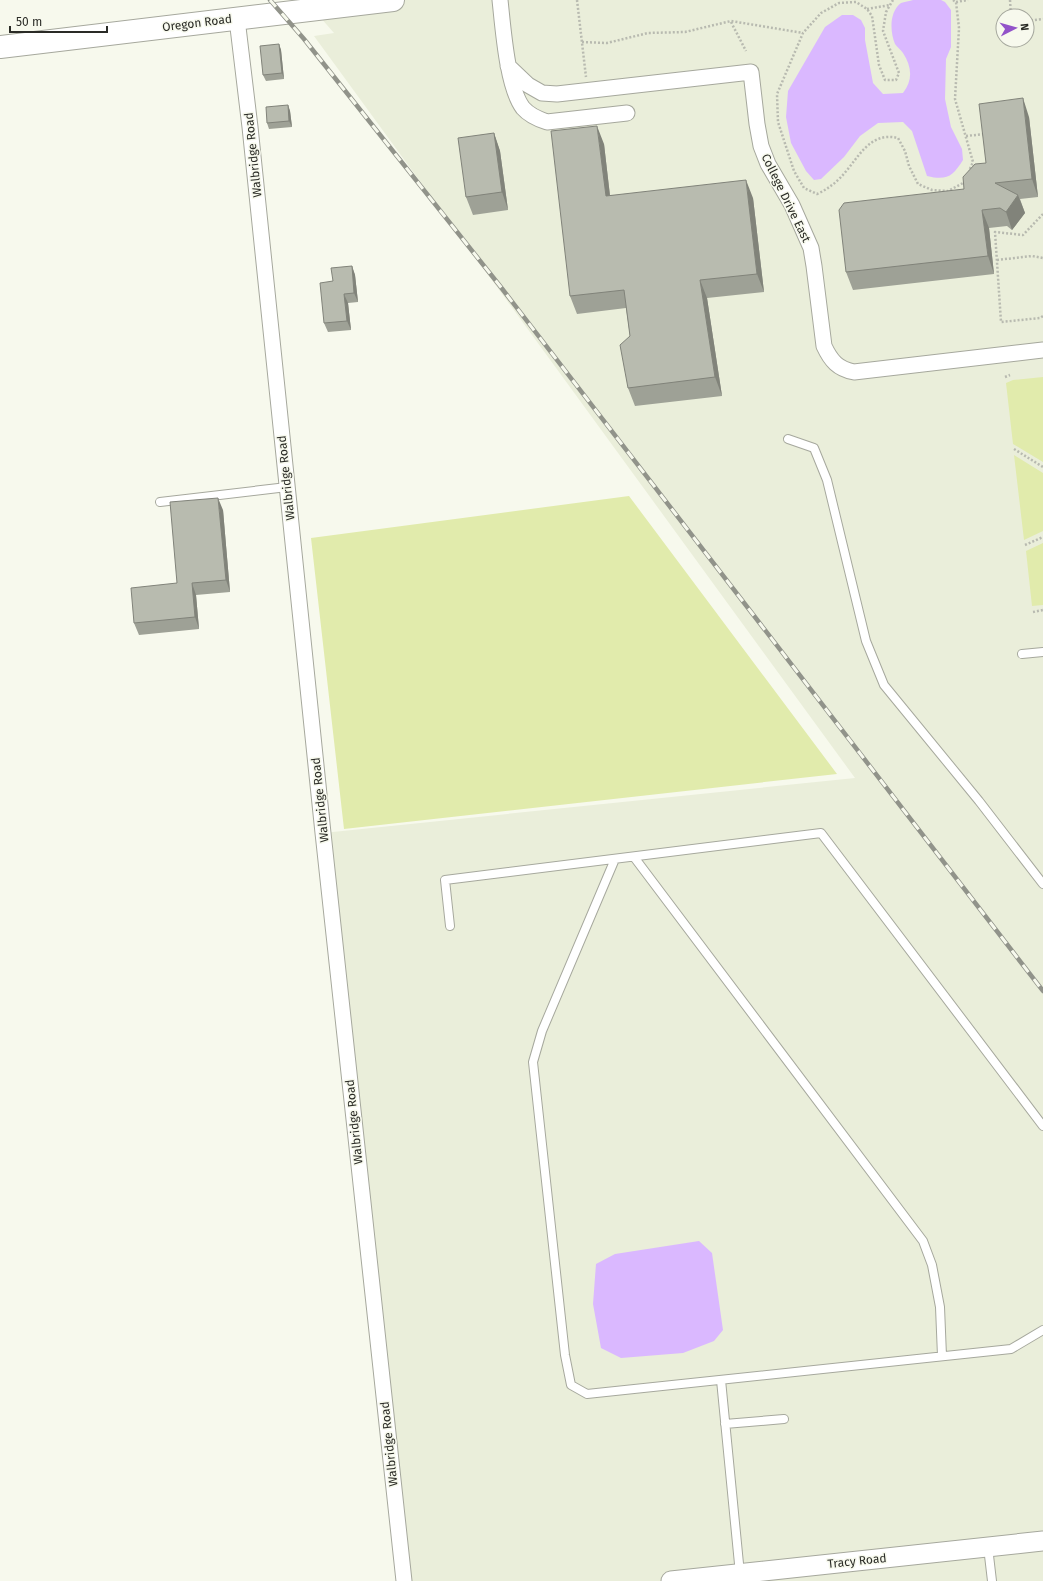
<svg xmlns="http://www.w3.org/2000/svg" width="1043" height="1581" viewBox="0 0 1043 1581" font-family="'Fira Sans',sans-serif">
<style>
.built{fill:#eaeeda;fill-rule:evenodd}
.green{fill:#e1ebac}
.water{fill:#dab8ff}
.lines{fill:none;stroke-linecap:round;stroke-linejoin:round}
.service-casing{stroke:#a6a89d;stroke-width:10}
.minor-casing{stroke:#a6a89d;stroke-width:17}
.tertiary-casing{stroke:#a6a89d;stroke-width:21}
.secondary-casing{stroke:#a6a89d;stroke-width:24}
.path{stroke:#b8bab0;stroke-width:2.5;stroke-dasharray:2 2;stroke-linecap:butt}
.service{stroke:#fff;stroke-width:8}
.minor{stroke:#fff;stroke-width:15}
.tertiary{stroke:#fff;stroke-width:19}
.secondary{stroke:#fff;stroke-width:22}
.rail-casing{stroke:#91938a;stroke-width:4.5}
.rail{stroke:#f7f9ed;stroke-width:3;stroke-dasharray:9;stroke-linecap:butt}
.wall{fill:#9ea196}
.shaded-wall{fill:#81837a}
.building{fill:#b8bbaf;stroke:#81837a}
.labels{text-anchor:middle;stroke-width:3;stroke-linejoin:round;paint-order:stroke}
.street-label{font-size:12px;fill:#2a2b26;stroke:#f7f9ed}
</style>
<rect width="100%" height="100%" fill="#f7f9ed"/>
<path class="built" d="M 305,0 L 1043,0 L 1043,1581 L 404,1581 L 323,833 L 855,778 L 314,36 L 334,33 ZM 1003,16 L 1027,16 L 1027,40 L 1003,40 Z"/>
<path class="green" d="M 1043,377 L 1043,462 L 1013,444 L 1006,383 L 1013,380 Z
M 1014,455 L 1043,473 L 1043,531 L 1024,540 Z
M 629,496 L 837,774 L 344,829 L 311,538 Z
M 1043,543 L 1043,605 L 1032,606 L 1026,551 Z"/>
<path class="water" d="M 913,0 L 941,0 L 945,2 L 951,10 L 951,47 L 946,59 L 945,99 L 951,127 L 962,149 L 963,160 C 953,176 947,181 927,176 L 912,131 L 903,122 L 878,123 L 860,136 L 844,157 L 821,179 L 814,180 L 806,171 L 791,143 L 786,117 L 788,91 L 825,27 L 842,15 L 853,15 L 861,20 L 865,28 L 865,40 L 873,83 L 883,94 L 903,93 C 913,80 912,67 903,53 C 901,50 897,47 895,44 C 890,32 889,12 901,3 C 904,2 910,1 913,0 Z
M 699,1241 L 712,1253 L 723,1330 L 714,1341 L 683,1353 L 621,1358 L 601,1348 L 593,1304 L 596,1264 L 615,1254 Z"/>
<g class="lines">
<g class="service-casing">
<path id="service" d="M 788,439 L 814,448 L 827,480 L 866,641 L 884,685 L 979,801 L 1043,884
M 160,502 L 287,487
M 1022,654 L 1043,652
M 634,857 L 923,1241 L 932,1265 L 940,1307 L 942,1356
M 615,859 L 542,1031 L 533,1062 L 565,1355 L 571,1385 L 587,1394 L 1011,1349 L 1043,1330
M 450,926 L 445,880 L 821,833 L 1043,1126
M 721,1380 L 740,1574
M 725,1424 L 784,1419
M 988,1547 L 992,1581"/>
</g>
<g class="minor-casing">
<path id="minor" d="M 500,0 C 503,27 507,87 523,108 C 529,115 538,119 547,122 L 627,113
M 237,19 L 250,127 L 323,833 L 404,1581
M 508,66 L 528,85 L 542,93 L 557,94 L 751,72 L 757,124 L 761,146 L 768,164 L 792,205 L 811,248 L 814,266 L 824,346 C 831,361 838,369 854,372 L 1043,350"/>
</g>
<g class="tertiary-casing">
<path id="tertiary" d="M 671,1581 L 1043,1541"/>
</g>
<g class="secondary-casing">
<path id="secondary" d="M 0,47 L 393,0"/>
</g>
<path class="path" d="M 577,0 L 586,77
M 893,0 L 886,12 L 883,31 L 899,73 L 896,80 L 885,80 L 879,65 L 872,16 L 867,9 L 856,2 L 839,3 L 821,13 L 803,33 L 777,94 L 778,122 L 794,171 L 804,188 L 817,194 C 826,190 833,185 840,178 C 858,160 868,131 898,138 L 905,151 L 909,166 L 918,184 L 932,190 L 948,191 L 965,182
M 953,0 L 956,2 L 959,28 L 955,99 L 973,162 L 969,171
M 1010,0 L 1011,16
M 956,2 L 968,0
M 867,9 L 890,5
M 1027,21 L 1043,19
M 731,22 L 746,51
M 582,42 L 607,43 L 648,33 L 685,32 L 731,21 L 803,33
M 966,136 L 985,134
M 1043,214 L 1023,235 L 995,232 L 1001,322 L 1040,318 L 1043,316
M 997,260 L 1032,256 L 1043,258
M 1005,377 L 1010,375
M 1014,449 L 1043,467
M 1025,545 L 1043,537
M 1033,612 L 1043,610"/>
<use href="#service" class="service"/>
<use href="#minor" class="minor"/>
<use href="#tertiary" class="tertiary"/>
<use href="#secondary" class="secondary"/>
<g class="rail-casing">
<path id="rail" d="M 270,0 L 304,39 L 500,286 L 1043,991"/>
</g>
<use href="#rail" class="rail"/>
</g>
<path class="wall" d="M 279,44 L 281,50 L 284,79 L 266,81 L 263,75 Z
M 288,105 L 290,111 L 292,127 L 269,129 L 267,123 Z
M 1029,117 L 1038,197 L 1020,199 L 1025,213 L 1012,230 L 1007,226 L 989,228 L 994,274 L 853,290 L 846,272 L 964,189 L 986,163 Z
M 494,133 L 500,151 L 508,210 L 473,215 L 466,197 Z
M 604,144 L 610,195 L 753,198 L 764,292 L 707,298 L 722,396 L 635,406 L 628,388 L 630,336 L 626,308 L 577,314 L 570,296 Z
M 352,266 L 355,275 L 358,302 L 348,303 L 351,330 L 328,332 L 324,323 L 333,281 Z
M 223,510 L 230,592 L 196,595 L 199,629 L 139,635 L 134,623 L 177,583 Z"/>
<path class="shaded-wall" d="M 279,44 L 281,50 L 284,79 L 282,73 Z
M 1023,98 L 1029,117 L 1038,197 L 1032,179 Z
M 288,105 L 290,111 L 292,127 L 289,121 Z
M 597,126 L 604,144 L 612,214 L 606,196 Z
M 494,133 L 500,151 L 508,210 L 502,192 Z
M 746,180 L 753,198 L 764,292 L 757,274 Z
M 1018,195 L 1025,213 L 1012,230 L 1006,212 Z
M 982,210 L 989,228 L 994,274 L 988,256 Z
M 352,266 L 355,275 L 358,302 L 354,293 Z
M 700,280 L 707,298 L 722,396 L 715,377 Z
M 344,294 L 348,303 L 351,330 L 347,321 Z
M 218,498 L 223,510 L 230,592 L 226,580 Z
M 192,583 L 196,595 L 199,629 L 195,617 Z"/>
<path class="building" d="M 279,44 L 282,73 L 263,75 L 260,46 Z
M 1023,98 L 1032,179 L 995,183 L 1018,195 L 1006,212 L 1000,208 L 982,210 L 988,256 L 846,272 L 839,210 L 844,203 L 964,189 L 963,177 L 975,164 L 986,163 L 979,104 Z
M 288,105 L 289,121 L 267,123 L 266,107 Z
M 597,126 L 606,196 L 746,180 L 757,274 L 700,280 L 715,377 L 628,388 L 620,345 L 630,336 L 624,290 L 570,296 L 551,131 Z
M 494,133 L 502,192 L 466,197 L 458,138 Z
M 352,266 L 354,293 L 344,294 L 347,321 L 324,323 L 320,283 L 333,281 L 331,268 Z
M 218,498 L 226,580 L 192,583 L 195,617 L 134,623 L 131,588 L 177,583 L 170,502 Z"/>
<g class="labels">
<g class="street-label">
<text transform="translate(197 23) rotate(-7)" y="4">Oregon Road</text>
<text transform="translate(253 155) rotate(-96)" y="4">Walbridge Road</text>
<text transform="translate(786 198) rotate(64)" y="4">College Drive East</text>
<text transform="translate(286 478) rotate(-96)" y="4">Walbridge Road</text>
<text transform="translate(320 800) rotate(-96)" y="4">Walbridge Road</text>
<text transform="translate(354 1122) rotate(-96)" y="4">Walbridge Road</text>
<text transform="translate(389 1444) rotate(-96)" y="4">Walbridge Road</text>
<text transform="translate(857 1561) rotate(-6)" y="4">Tracy Road</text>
</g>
</g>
<g transform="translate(1015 28) rotate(84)"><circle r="19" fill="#f7f9ed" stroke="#a5a79d"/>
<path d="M0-3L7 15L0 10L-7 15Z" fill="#9253c9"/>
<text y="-6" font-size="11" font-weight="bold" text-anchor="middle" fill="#2a2b26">N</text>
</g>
<path d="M10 26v6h97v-6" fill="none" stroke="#2a2b26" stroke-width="2"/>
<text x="16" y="26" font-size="12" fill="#2a2b26" stroke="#f7f9ed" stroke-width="3" paint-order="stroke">50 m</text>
</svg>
